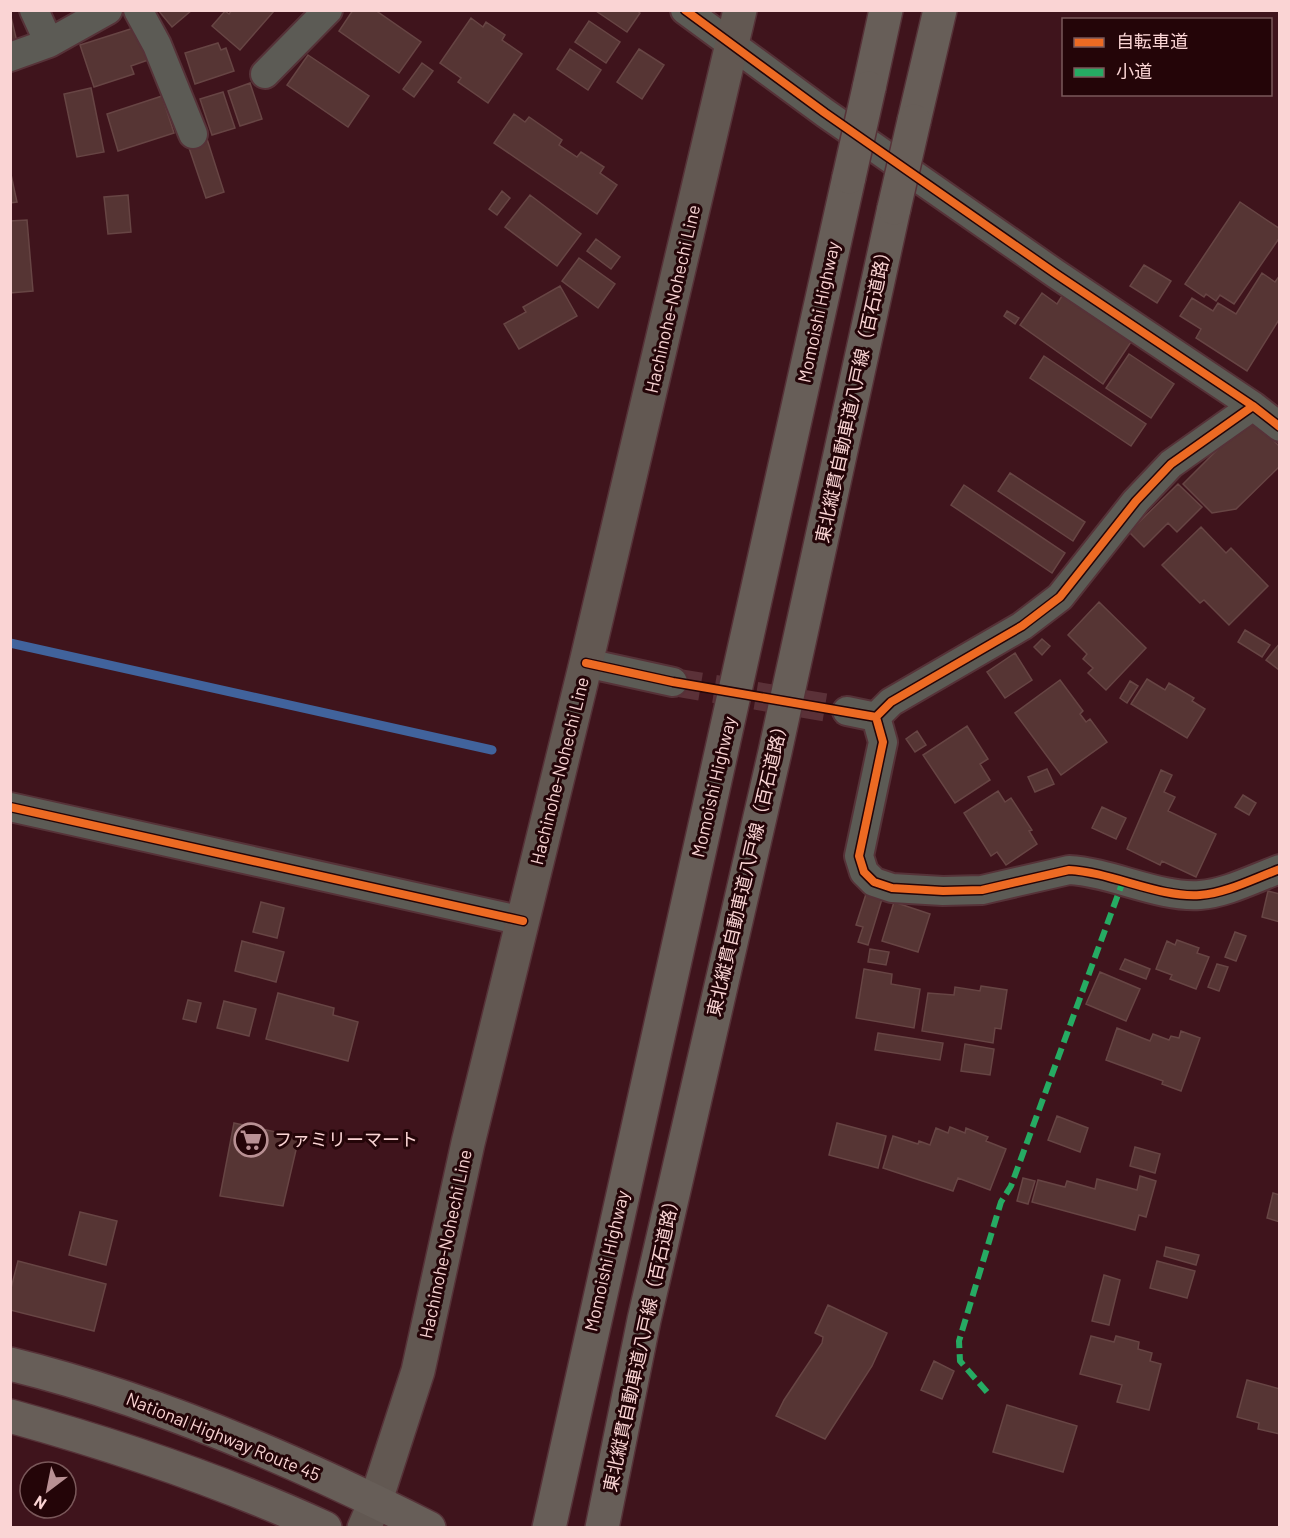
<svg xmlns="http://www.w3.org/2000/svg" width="1290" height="1538" viewBox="0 0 1290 1538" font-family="Barlow,'Noto Sans JP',sans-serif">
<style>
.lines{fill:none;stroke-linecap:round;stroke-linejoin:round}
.stream{stroke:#41639c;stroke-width:9}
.building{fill:#563534;stroke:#674544;stroke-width:1.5}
.street-tunnel{stroke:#5b3138;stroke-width:28;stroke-dasharray:28 14;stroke-linecap:butt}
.street-casing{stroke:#563238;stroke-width:32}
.primary-casing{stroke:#563238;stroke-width:36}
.highway-casing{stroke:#563238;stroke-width:36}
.street{stroke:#5c5b55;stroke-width:28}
.primary{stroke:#625852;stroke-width:33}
.highway{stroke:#675e58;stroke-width:33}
.highway-bridge-casing{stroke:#563238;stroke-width:36;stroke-linecap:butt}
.highway-bridge{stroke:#675e58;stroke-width:33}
.quiet{stroke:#26ab63;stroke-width:6;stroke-dasharray:12 6;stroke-linecap:butt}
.cycleway-casing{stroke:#240508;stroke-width:11}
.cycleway{stroke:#ed6a23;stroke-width:8}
.labels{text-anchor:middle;stroke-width:6;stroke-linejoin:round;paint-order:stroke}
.street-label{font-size:18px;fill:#fad4d4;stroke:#240508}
.poi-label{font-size:18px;fill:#fad4d4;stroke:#240508;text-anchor:start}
</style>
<rect width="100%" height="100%" fill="#3f141c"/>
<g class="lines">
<path class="stream" d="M 10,643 L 492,750"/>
</g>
<path class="building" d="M 158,10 L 192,10 L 172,27 Z
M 232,10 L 274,10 L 274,11 L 240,50 L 212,26 L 225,11 L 229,14 Z
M 353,10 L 375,10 L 421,42 L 399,73 L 339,31 Z
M 637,10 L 640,13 L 627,32 L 596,11 Z
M 11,17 L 18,46 L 10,48 Z
M 471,18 L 483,27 L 486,22 L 505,35 L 502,40 L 522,54 L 488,103 L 458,82 L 461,78 L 440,63 Z
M 589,21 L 620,42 L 606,63 L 575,42 Z
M 140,26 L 151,59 L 131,66 L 134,74 L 94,87 L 80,45 Z
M 218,43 L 221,50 L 226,48 L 234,71 L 195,84 L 185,53 Z
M 570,49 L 601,70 L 588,90 L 557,69 Z
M 639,49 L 664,65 L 642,99 L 617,82 Z
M 308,55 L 369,96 L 348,127 L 287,85 Z
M 422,63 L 433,71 L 414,97 L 403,89 Z
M 250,83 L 262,119 L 240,126 L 228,91 Z
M 91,88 L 104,152 L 77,157 L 64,94 Z
M 223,92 L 235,128 L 212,135 L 200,99 Z
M 162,96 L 174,133 L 118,151 L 107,114 Z
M 514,114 L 525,122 L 529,117 L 562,140 L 559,145 L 577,157 L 581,152 L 604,167 L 600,173 L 617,185 L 597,214 L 494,143 Z
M 207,139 L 224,192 L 206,198 L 188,145 Z
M 10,170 L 17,202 L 10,203 Z
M 502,191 L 510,198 L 497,215 L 489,209 Z
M 128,195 L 131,232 L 108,234 L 104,197 Z
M 530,195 L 581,234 L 557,266 L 505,227 Z
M 1240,202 L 1280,229 L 1280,237 L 1234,304 L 1220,295 L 1216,301 L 1206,294 L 1204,297 L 1185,284 Z
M 27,220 L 33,291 L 10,293 L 10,221 Z
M 596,239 L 620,257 L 611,269 L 587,251 Z
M 579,258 L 615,284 L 598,308 L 562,281 Z
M 1144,265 L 1171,281 L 1157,303 L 1130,286 Z
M 1262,273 L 1275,282 L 1280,275 L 1280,318 L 1247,371 L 1196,338 L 1201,329 L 1180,316 L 1192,298 L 1213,311 L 1218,303 L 1236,314 Z
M 560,286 L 577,316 L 519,349 L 504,324 L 526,312 L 523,307 Z
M 1042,293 L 1057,304 L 1062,296 L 1131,342 L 1103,384 L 1020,325 Z
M 1007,311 L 1019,318 L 1015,324 L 1004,316 Z
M 1129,354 L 1174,384 L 1151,418 L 1106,388 Z
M 1044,356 L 1146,424 L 1131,446 L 1030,378 Z
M 1254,421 L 1280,447 L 1280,466 L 1236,509 L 1212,513 L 1183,484 L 1240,427 Z
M 1010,473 L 1085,522 L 1073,541 L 998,491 Z
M 1178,484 L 1202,507 L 1177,532 L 1168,523 L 1144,547 L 1129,532 Z
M 964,485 L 1065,553 L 1052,573 L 951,505 Z
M 1201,527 L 1226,553 L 1231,548 L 1268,586 L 1229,625 L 1204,600 L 1200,603 L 1162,565 Z
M 1099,602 L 1146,648 L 1106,690 L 1088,673 L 1093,668 L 1083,659 L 1087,654 L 1068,635 Z
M 1245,630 L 1270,645 L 1262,657 L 1238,642 Z
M 1042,639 L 1050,646 L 1042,655 L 1034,647 Z
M 1280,643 L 1280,668 L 1278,669 L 1266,660 Z
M 1015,653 L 1032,680 L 1005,698 L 987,672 Z
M 1147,679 L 1165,690 L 1169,683 L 1194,698 L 1192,701 L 1205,709 L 1187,738 L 1131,704 Z
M 1060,680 L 1083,711 L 1080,714 L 1086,722 L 1090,719 L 1107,742 L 1061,775 L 1015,713 Z
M 1130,681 L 1138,686 L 1127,703 L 1120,698 Z
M 967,726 L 988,759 L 980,764 L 990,780 L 955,803 L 923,755 Z
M 917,731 L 926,745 L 915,752 L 906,739 Z
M 1047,769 L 1054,784 L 1035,792 L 1028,777 Z
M 1161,770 L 1172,775 L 1164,792 L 1175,797 L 1168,811 L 1216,834 L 1196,877 L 1162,861 L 1160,865 L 1127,849 Z
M 998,791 L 1005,802 L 1011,798 L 1032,830 L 1029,831 L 1037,844 L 1006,865 L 997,852 L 991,856 L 964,813 Z
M 1243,795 L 1256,803 L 1249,815 L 1235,807 Z
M 1102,807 L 1126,818 L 1116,839 L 1092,828 Z
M 1268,891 L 1280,894 L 1280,922 L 1262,917 Z
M 866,894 L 882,899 L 868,945 L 858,942 L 863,927 L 856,925 Z
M 261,902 L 284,908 L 277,938 L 253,932 Z
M 894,902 L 930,914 L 918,952 L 882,941 Z
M 1235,932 L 1246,936 L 1236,961 L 1225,957 Z
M 1177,940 L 1199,948 L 1197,953 L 1209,957 L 1196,989 L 1170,979 L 1172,975 L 1156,969 L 1167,941 L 1175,945 Z
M 242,941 L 284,952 L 276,982 L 235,971 Z
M 870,949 L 889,952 L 886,965 L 868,962 Z
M 1125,959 L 1150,969 L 1146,979 L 1120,969 Z
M 1217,964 L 1228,967 L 1219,991 L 1208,987 Z
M 864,969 L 892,974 L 891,984 L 920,989 L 914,1028 L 856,1018 Z
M 1100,972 L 1140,989 L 1126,1021 L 1086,1004 Z
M 981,986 L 1007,990 L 1001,1029 L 995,1028 L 993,1043 L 922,1031 L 928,993 L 954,995 L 955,987 L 980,991 Z
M 278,993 L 334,1008 L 333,1015 L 358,1022 L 348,1061 L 266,1039 Z
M 188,1000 L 201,1003 L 196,1022 L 183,1019 Z
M 224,1001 L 256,1009 L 249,1036 L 217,1028 Z
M 1117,1028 L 1150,1041 L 1153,1034 L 1169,1040 L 1171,1036 L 1179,1038 L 1181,1031 L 1200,1038 L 1181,1091 L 1162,1084 L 1163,1081 L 1106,1060 Z
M 878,1033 L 943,1043 L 940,1060 L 875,1050 Z
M 965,1044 L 994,1049 L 990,1075 L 961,1071 Z
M 1057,1116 L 1088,1128 L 1080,1152 L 1048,1140 Z
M 234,1123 L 299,1137 L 283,1206 L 220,1196 Z
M 837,1123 L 886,1136 L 878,1168 L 829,1155 Z
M 950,1127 L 965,1133 L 966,1128 L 988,1137 L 986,1141 L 1006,1149 L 990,1190 L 958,1178 L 953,1191 L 883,1168 L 893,1136 L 918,1144 L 919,1141 L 930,1145 L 936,1128 L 948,1133 Z
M 1135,1147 L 1160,1154 L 1155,1173 L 1130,1166 Z
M 1140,1176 L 1156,1181 L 1146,1217 L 1139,1215 L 1135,1230 L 1032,1202 L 1038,1180 L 1065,1187 L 1067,1181 L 1095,1189 L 1097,1179 L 1137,1190 Z
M 1023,1178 L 1035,1181 L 1028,1204 L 1017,1201 Z
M 1273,1193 L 1280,1195 L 1280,1222 L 1267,1218 Z
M 80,1212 L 117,1221 L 106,1265 L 69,1255 Z
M 1166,1247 L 1199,1255 L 1196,1265 L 1164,1256 Z
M 18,1261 L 106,1284 L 94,1331 L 10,1310 L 10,1292 Z
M 1157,1261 L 1195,1271 L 1187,1298 L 1150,1288 Z
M 1104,1275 L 1120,1280 L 1109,1325 L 1092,1321 Z
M 828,1305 L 887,1333 L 872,1366 L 825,1439 L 776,1416 L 784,1400 L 822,1343 L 823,1337 L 815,1333 Z
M 1091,1336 L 1114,1342 L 1116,1336 L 1139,1342 L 1138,1349 L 1152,1353 L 1150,1361 L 1161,1364 L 1149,1410 L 1117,1402 L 1122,1385 L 1080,1374 Z
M 934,1361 L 954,1371 L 942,1399 L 921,1390 Z
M 1247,1380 L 1280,1389 L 1280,1434 L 1258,1429 L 1259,1423 L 1237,1417 Z
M 1007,1405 L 1077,1426 L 1063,1472 L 993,1452 Z"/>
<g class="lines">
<path class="street-tunnel" d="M 673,682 L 847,711"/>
<g class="street-casing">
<path id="street" d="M 34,10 L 49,43
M 138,10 L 157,45 L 193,134
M 685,10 L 825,113 L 1056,274 L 1253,406 L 1280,427
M 10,57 L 49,43 L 108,10
M 265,74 L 328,10
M 586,663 L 673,682
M 847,711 L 876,717 L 891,702 L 1022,626 L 1060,597 L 1136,501 L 1171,464 L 1253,406
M 876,717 L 883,742 L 859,856 L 864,872 L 874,882 L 892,888 L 943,891 L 982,890 L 1069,870 C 1111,872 1159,898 1200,895 C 1227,893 1255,878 1280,869
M 10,807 L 523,921"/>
</g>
<g class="primary-casing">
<path id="primary" d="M 364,1528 L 376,1500 L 418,1371 L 468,1143 L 586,663 L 740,10"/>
</g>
<g class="highway-casing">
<path id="highway" d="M 869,88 L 886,10
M 914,121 L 940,10
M 10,1364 C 153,1399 299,1462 429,1528
M 10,1416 C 118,1446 223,1481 325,1528
M 549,1528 L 849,177
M 602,1528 L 644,1320 L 775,752 L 894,208"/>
</g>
<use href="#street" class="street"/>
<use href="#primary" class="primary"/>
<use href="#highway" class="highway"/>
<g class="highway-bridge-casing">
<path id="highway-bridge" d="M 849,177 L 869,88
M 894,208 L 914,121"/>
</g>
<use href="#highway-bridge" class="highway-bridge"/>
<path class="quiet" d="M 987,1392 L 960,1361 L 959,1341 L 1001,1202 L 1011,1186 L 1123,881"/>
<g class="cycleway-casing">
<path id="cycleway" d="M 685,10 L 825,113 L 1056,274 L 1253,406 L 1280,427
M 586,663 L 673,682 L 876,717 L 891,702 L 1022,626 L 1060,597 L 1136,501 L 1171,464 L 1253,406
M 876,717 L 883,742 L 859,856 L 864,872 L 874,882 L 892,888 L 943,891 L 982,890 L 1069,870 C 1111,872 1159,898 1200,895 C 1227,893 1255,878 1280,869
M 10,807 L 523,921"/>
</g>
<use href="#cycleway" class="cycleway"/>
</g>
<defs>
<g id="supermarket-ring" transform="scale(1.725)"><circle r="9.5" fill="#240508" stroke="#b99194" stroke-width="1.5"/><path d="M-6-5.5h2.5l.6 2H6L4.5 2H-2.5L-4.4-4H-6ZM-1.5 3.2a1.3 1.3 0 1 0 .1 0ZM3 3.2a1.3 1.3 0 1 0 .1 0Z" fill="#b99194"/></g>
</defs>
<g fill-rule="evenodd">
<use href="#supermarket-ring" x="251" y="1140"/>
</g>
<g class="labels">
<g class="street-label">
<text transform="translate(673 299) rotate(-77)" y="6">Hachinohe-Nohechi Line</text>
<text transform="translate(819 312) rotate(-78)" y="6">Momoishi Highway</text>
<text transform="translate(854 393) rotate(-78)" y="6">東北縦貫自動車道八戸線（百石道路）</text>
<text transform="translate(560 771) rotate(-76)" y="6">Hachinohe-Nohechi Line</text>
<text transform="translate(714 787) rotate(-77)" y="6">Momoishi Highway</text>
<text transform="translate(748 867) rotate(-77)" y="6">東北縦貫自動車道八戸線（百石道路）</text>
<text transform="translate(446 1244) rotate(-78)" y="6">Hachinohe-Nohechi Line</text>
<text transform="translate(607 1261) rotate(-77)" y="6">Momoishi Highway</text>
<text transform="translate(642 1342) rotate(-78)" y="6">東北縦貫自動車道八戸線（百石道路）</text>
<text transform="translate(223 1437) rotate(22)" y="6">National Highway Route 45</text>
</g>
<g class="poi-label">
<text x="274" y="1146">ファミリーマート</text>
</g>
</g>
<rect width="1290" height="1538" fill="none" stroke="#fad4d4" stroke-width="24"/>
<rect x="1062" y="18" width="210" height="78" fill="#240508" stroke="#7a585a" stroke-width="1.5"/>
<rect x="1074" y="38" width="30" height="9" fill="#ed6a23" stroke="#7a585a" stroke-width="1.5"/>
<text x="1116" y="48" font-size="18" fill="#fad4d4">自転車道</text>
<rect x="1074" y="68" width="30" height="9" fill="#26ab63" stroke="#7a585a" stroke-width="1.5"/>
<text x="1116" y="78" font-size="18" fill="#fad4d4">小道</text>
<g transform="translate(48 1490) rotate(212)"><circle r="28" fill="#240508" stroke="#7a585a" stroke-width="1.5"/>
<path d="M0-4.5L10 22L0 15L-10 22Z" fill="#b99194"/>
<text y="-9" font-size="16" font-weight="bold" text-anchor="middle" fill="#fad4d4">N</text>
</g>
</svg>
